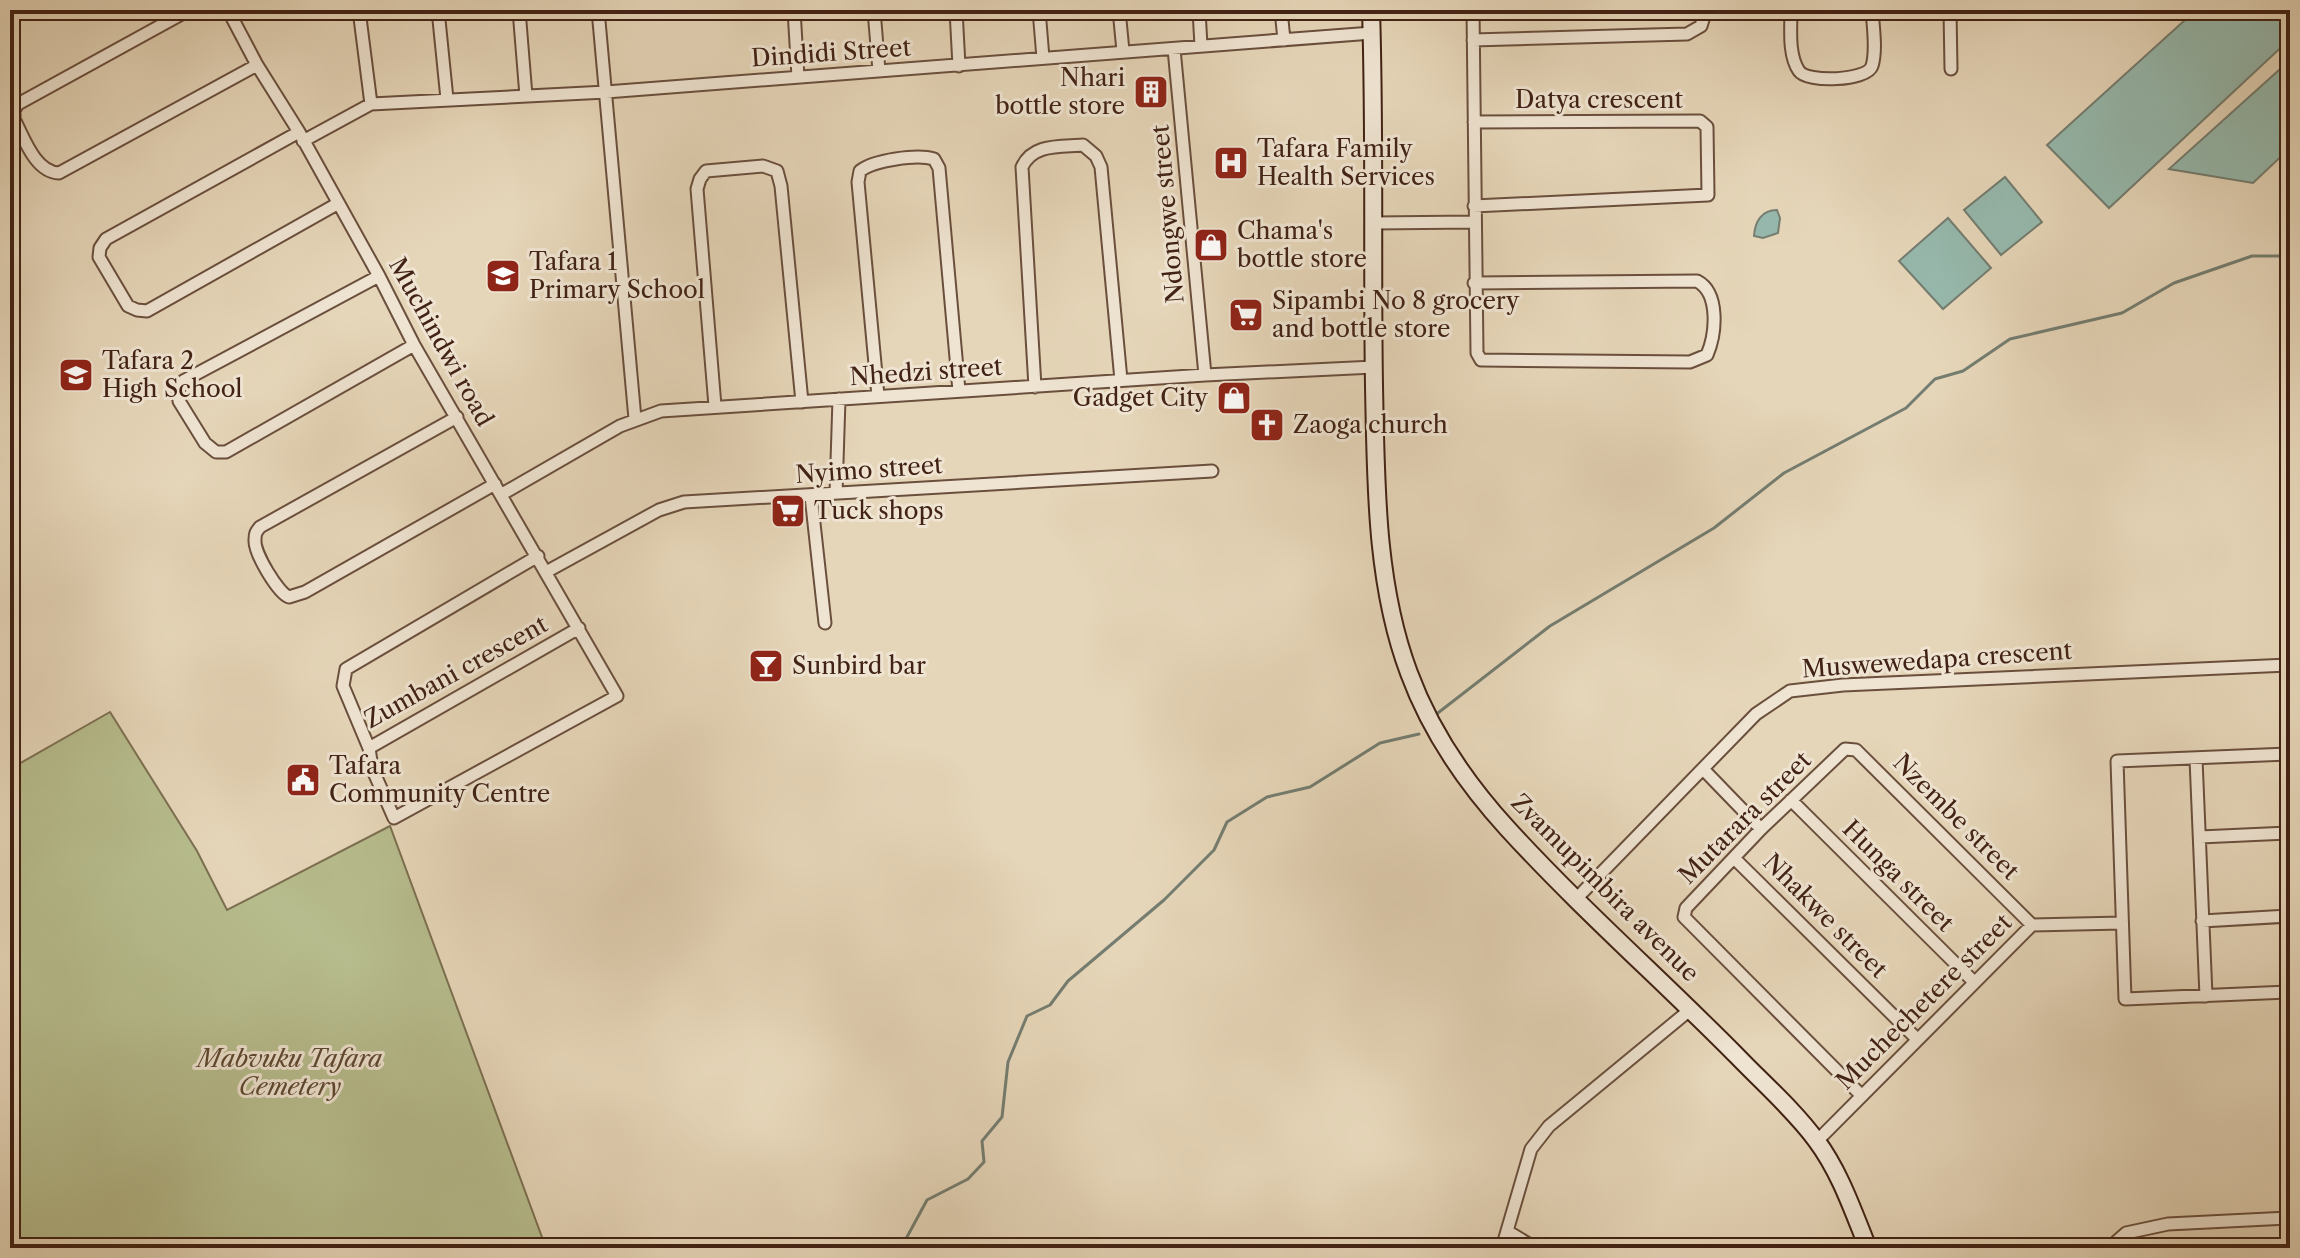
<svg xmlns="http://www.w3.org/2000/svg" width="2300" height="1258" viewBox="0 0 2300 1258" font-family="'Libre Caslon Text',serif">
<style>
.green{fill:#b7bd8e;stroke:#7c7051;stroke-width:2}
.water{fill:#96b9ad;stroke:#747d70;stroke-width:2}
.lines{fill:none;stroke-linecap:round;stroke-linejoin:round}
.stream{stroke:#747d70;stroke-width:3}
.street-casing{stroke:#6a4f3d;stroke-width:15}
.secondary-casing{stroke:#412214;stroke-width:20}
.street{stroke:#efe4d2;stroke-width:11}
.secondary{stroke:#efe4d2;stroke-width:16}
.labels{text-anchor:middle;stroke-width:6;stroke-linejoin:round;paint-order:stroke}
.street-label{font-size:24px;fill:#412214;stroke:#efe4d2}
.poi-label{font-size:24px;fill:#412214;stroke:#efe4d2;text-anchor:start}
.park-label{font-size:24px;font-style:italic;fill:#5e4932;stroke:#efe4d2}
</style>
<rect width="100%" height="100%" fill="#e6d6b9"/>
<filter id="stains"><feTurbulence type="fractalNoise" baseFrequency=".0025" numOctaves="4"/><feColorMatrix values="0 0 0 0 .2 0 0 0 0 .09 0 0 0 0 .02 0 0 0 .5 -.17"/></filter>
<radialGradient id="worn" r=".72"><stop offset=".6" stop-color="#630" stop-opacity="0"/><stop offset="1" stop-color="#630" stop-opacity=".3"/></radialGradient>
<path class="green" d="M 110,712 L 197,851 L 227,910 L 390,826 L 546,1248 L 10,1248 L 10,769 Z"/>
<path class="water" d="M 2196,10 L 2290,10 L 2290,39 L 2109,208 L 2047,145 Z
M 2290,60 L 2290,148 L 2253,183 L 2169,169 Z
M 2005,177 L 2042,222 L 2001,255 L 1964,210 Z
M 1777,210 L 1780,218 L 1778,233 L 1763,238 L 1754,236 C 1755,221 1762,210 1777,210 Z
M 1948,218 L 1991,268 L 1943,309 L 1899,261 Z"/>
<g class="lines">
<path class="stream" d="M 1434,716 L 1550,626 L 1714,528 L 1784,473 L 1906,408 L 1935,379 L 1963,371 L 2010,339 L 2122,313 L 2174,283 L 2252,256 L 2290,256
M 901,1248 L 927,1200 L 968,1179 L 984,1162 L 982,1141 L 1002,1117 L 1008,1062 L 1027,1016 L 1050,1005 L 1068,981 L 1164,900 L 1214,850 L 1227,822 L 1267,797 L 1310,787 L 1380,743 L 1419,734"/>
<g class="street-casing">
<path id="street" d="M 189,10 L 18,104 L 14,110 L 14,119 C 24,138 35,172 59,173 L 257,65
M 228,10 L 257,65 L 299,132 L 379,276 L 414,345 L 617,696 L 394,818 L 372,768 L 369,748
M 359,10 L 371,104
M 438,10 L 447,99
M 519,10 L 526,96
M 598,10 L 635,419
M 794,10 L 798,77
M 874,10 L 879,71
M 956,10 L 959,66
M 1039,10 L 1043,58
M 1119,10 L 1123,51
M 1199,10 L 1201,46
M 1281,10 L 1284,40
M 1473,10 L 1477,353 L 1481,360 L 1690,362 L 1707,355 C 1716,334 1720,293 1697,281 L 1474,283
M 1791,10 C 1791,29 1788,55 1799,71 C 1807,83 1867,81 1872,66 C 1877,50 1873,26 1872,10
M 1950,10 L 1951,69
M 10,16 L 22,10
M 1473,40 L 1687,34 L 1701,26 L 1706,10
M 1174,49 L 1205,375
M 1474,122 L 1700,121 L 1707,127 L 1708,195 L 1474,206
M 299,132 L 106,239 L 100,248 L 99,257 L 128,306 L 137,310 L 147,311 L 337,204
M 303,141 L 371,104 L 606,92 L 1372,33
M 1373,223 L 1474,222
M 379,276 L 183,381 L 178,390 L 179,401 L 205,443 L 216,452 L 226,452 L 414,345
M 1035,387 L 1022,167 C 1033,143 1061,147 1083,145 L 1096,156 L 1101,167 L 1121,380
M 878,396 L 858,182 L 860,171 C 874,160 917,154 934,159 L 939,168 L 959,391
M 715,406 L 697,189 L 700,179 L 706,171 L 763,166 L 777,171 L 781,186 L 802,402
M 457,417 L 260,527 C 256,532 255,533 255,540 C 254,553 278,593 289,597 L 305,592 L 495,484
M 836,493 L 839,399
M 502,494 L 620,426 L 661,411 L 1205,375 L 1374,367
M 811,496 L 825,623
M 538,556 L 346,669 L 343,686 L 369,748 L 579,628
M 546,572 L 659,510 L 684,502 L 1212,471
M 2290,754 L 2117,761 L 2125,999 L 2290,992
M 2196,759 L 2206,996
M 1703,769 L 1761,829
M 1791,800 L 1974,982
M 2200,837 L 2290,833
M 1735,859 L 1917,1039
M 1575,900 L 1756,714 L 1790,691 L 1843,685 L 2290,665
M 2202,921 L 2290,916
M 1862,1096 L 1684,917 L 1686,908 L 1761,829 L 1845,749 L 1856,750 L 2032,925
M 1817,1141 L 2032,925 L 2122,923
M 1507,1231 L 1535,1248
M 1502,1248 L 1531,1149 L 1549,1126 L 1691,1009
M 2109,1248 L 2126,1233 L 2168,1224 L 2290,1218"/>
</g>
<g class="secondary-casing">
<path id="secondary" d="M 1371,10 C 1375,135 1372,261 1374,386 C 1376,480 1375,583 1409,673 C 1430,730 1466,783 1507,828 C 1580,908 1662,980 1738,1057 C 1764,1084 1794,1110 1816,1140 C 1840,1172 1853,1211 1868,1248"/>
</g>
<use href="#street" class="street"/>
<use href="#secondary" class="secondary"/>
</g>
<defs>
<g id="building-square" transform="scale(1.8)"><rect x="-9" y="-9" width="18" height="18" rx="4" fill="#8f2418" stroke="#efe4d2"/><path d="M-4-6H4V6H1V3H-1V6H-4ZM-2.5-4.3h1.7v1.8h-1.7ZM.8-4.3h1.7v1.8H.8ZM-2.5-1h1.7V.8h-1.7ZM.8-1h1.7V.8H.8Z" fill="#fff"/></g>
<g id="hospital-square" transform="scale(1.8)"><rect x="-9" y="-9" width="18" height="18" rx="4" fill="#8f2418" stroke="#efe4d2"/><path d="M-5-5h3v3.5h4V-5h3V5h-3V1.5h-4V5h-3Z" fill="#fff"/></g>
<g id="shop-square" transform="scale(1.8)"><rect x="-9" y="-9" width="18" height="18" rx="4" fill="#8f2418" stroke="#efe4d2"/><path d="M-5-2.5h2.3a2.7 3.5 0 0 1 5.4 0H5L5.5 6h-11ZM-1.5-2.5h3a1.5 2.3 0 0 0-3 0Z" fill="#fff"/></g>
<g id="school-square" transform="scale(1.8)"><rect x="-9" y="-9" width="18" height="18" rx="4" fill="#8f2418" stroke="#efe4d2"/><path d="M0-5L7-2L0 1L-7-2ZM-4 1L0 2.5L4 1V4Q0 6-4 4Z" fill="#fff"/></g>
<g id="supermarket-square" transform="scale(1.8)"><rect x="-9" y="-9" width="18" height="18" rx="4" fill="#8f2418" stroke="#efe4d2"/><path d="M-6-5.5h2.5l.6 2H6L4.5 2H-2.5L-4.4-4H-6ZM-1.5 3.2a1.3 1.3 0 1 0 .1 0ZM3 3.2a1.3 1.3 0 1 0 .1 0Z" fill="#fff"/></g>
<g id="church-square" transform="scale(1.8)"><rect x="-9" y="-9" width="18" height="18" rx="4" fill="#8f2418" stroke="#efe4d2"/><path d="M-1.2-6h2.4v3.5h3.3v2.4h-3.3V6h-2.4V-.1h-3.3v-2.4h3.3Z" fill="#fff"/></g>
<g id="bar-square" transform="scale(1.8)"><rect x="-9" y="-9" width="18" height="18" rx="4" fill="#8f2418" stroke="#efe4d2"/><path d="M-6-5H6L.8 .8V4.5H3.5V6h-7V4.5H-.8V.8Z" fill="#fff"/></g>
<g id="civic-square" transform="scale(1.8)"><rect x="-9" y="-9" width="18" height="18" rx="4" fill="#8f2418" stroke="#efe4d2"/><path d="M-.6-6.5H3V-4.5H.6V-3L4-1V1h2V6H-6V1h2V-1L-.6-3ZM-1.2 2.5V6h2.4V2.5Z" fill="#fff"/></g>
</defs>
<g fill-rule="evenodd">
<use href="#building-square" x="1151" y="92"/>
<use href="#hospital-square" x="1231" y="163"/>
<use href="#shop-square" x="1211" y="245"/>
<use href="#school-square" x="503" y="276"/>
<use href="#supermarket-square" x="1246" y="315"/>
<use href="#school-square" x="76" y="375"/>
<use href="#shop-square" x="1234" y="398"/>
<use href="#church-square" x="1267" y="425"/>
<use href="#supermarket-square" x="788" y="511"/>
<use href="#bar-square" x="766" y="666"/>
<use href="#civic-square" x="303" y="780"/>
</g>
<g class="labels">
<g class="street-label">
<text transform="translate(831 53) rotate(-4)" y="8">Dindidi Street</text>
<text x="1599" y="108">Datya crescent</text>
<text transform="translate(1168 214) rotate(-95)" y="8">Ndongwe street</text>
<text transform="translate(441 342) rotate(61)" y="8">Muchindwi road</text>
<text transform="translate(926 372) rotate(-4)" y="8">Nhedzi street</text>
<text transform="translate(869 470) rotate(-4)" y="8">Nyimo street</text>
<text transform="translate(1937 660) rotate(-4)" y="8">Muswewedapa crescent</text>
<text transform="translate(456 672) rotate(-29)" y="8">Zumbani crescent</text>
<text transform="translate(1956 817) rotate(45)" y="8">Nzembe street</text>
<text transform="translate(1745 818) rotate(-45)" y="8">Mutarara street</text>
<text transform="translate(1898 876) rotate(45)" y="8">Hunga street</text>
<text transform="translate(1605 888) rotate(45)" y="8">Zvamupimbira avenue</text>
<text transform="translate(1825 916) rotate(45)" y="8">Nhakwe street</text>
<text transform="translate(1924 1002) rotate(-45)" y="8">Muchechetere street</text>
</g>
<g class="poi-label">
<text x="1125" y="86" text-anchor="end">Nhari<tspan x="1125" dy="28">bottle store</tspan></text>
<text x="1257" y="157">Tafara Family<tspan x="1257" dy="28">Health Services</tspan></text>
<text x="1237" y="239">Chama's<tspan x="1237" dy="28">bottle store</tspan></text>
<text x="529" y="270">Tafara 1<tspan x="529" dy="28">Primary School</tspan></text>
<text x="1272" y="309">Sipambi No 8 grocery<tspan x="1272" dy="28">and bottle store</tspan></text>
<text x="102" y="369">Tafara 2<tspan x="102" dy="28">High School</tspan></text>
<text x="1208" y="406" text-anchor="end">Gadget City</text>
<text x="1293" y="433">Zaoga church</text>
<text x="814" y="519">Tuck shops</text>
<text x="792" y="674">Sunbird bar</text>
<text x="329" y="774">Tafara<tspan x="329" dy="28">Community Centre</tspan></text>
</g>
<g class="park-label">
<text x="290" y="1067">Mabvuku Tafara<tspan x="290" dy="28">Cemetery</tspan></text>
</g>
</g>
<rect width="2300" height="1258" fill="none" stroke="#e6d6b9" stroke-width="40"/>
<rect x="12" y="12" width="2276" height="1234" fill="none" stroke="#412214" stroke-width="4"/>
<rect x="20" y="20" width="2260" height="1218" fill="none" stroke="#412214" stroke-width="2"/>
<rect width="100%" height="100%" filter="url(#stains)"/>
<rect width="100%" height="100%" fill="url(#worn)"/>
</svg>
